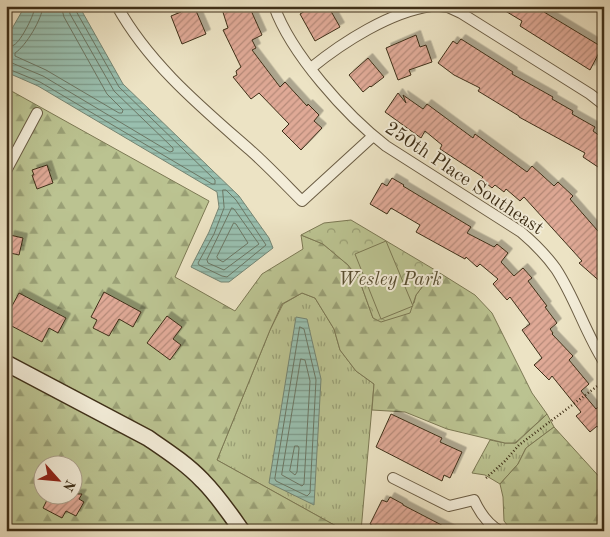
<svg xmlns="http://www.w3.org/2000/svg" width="610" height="537" viewBox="0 0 610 537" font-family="'Old Standard TT',serif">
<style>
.grass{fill:url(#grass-tufts);stroke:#7c7954}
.forest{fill:url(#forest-firs);stroke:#7c7954;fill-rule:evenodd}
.park{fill:url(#park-crowns);stroke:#7c7954}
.garden{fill:#bbc391;stroke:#7c7954}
.water{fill:url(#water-rules);stroke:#758573}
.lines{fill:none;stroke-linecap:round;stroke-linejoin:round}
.shore{stroke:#6c7764;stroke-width:1}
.building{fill:url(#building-hatch);stroke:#3e2f18;filter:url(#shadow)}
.street-casing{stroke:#6a5c43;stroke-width:12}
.secondary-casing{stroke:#3e2f18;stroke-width:18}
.path{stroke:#3e2f18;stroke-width:2.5;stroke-dasharray:1 2.5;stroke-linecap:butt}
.street{stroke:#f3edd9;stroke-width:10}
.secondary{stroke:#f3edd9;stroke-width:15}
.labels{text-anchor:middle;stroke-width:4;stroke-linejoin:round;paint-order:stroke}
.street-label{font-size:19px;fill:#3e2f18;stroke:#f3edd9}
.park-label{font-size:19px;font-style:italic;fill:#574d30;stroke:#f3edd9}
</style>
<defs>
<pattern id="grass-tufts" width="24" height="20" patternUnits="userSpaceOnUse" patternTransform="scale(1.25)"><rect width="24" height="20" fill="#bbc391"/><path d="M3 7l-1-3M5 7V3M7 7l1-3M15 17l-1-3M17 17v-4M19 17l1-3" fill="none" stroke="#999f75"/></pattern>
<pattern id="forest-firs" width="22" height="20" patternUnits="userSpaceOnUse" patternTransform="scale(1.25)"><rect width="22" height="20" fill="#bbc391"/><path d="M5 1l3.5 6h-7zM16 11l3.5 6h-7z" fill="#999f75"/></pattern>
<pattern id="park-crowns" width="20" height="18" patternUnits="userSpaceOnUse" patternTransform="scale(1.25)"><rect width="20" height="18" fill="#bbc391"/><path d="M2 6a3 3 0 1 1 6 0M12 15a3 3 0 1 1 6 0" fill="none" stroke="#999f75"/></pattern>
<pattern id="water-rules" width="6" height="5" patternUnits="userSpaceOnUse" patternTransform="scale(1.25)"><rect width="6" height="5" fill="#99bfaf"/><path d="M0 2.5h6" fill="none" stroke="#7e9c8d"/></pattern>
<pattern id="building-hatch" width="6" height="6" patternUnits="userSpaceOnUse" patternTransform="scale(1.25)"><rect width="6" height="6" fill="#dfa996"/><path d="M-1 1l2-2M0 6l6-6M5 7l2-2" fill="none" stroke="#b68a79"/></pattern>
<filter id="shadow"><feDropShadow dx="4.5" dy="-4.5" stdDeviation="0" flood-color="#0004"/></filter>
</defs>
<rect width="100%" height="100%" fill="#ece3c4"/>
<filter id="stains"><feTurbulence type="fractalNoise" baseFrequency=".004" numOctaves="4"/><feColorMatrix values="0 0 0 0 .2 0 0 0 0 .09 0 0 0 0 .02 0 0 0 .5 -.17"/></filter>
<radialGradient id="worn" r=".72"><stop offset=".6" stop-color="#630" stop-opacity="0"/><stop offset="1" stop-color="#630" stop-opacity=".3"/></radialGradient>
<path class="grass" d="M 302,293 L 315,298 L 334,329 L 340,350 L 356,371 L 374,384 L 361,531 L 345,531 L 217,460 L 270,330 L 283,304 Z
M 547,414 L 554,427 L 526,448 L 518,464 L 500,484 L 485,475 L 472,473 L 490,440 L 505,443 L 516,443 Z"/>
<path class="forest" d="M 6,88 L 209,201 L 175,277 L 235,311 L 262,274 L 303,249 L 301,235 L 323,244 L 348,265 L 359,279 L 373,318 L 414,303 L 416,295 L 435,270 L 475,295 L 492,313 L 532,393 L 547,414 L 515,443 L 505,443 L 447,429 L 405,412 L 372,410 L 374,384 L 356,371 L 340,350 L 334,329 L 315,298 L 302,293 L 282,304 L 270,330 L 217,460 L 345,531 L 7,531 ZM 42,464 L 72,464 L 72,494 L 42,494 Z
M 554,427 L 604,482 L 604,531 L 512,531 L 504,521 L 503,497 L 500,484 L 518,464 L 526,448 Z"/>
<path class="park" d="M 351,220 L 435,270 L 416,295 L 410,313 L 381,322 L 373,318 L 359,279 L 348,265 L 323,244 L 301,235 L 324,223 Z"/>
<path class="garden" d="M 386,241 L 413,306 L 381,319 L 355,254 Z"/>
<path class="water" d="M 25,6 L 79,6 L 123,84 L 239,196 L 269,238 L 273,248 L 229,282 L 221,282 L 191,267 L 209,232 L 219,207 L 217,192 L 38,86 L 6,72 L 6,39 Z
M 296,317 L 307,319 L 321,379 L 314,505 L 269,483 Z"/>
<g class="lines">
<path class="shore" d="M 43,6 C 42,19 26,46 15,53 L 15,56 L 46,70 L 119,113 L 122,113 L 123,110 L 107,94 L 64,17 L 61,6
M 6,46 C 10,46 11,47 14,45 C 21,41 35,14 35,6
M 6,62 L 12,63 L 43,76 L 170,152 L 173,151 L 173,148 L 114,91 L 70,14 L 69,6
M 6,68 L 40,82 L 212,184 L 215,184 L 215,180 L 119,87 L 76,11 L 75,6
M 223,190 L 226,190 L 236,200 L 266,245 L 227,277 L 222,276 L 199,265 L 198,263 L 214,234 L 224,208 Z
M 232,208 L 234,209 L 259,244 L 224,270 L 208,263 L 207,260 Z
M 234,223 L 236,224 L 248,243 L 223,262 L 218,259 L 217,257 Z
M 300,327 L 304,329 L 316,380 L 310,493 L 307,496 L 276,481 L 275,479 Z
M 301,359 L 305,360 L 310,381 L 304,484 L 302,486 L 282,475 Z
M 295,446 L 298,446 L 299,448 L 297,472 L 295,475 L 290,471 Z"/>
</g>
<path class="building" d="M 186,6 L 194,6 L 206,34 L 182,44 L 171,16 L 181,12 L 180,9 Z
M 221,6 L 249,6 L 262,35 L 252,40 L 256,48 L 252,50 L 280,87 L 285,82 L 307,106 L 308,104 L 319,115 L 314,121 L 322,128 L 301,150 L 282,131 L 289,124 L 259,93 L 251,99 L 233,77 L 237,75 L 236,71 L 241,67 L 223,30 L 228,28 Z
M 313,6 L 328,6 L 340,27 L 315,41 L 300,14 Z
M 497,6 L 547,6 L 544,12 L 602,47 L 590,70 L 520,26 L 522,21 Z
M 416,35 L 420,47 L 426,45 L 432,62 L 409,70 L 411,75 L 398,80 L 386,48 Z
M 461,39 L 513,72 L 512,74 L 553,97 L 552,99 L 573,111 L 572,114 L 595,127 L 593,131 L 604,139 L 604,171 L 583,157 L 585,153 L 519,117 L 519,116 L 478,91 L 480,88 L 454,75 L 438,63 L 453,41 L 457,44 Z
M 368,58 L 384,77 L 371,87 L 370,86 L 363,92 L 349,75 Z
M 398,93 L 406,103 L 403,95 L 423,109 L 427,104 L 473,138 L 475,134 L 527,172 L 532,166 L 554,186 L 558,182 L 573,196 L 570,199 L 604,238 L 604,285 L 579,263 L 582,261 L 524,197 L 520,201 L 506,189 L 504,192 L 495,185 L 492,188 L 481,179 L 483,177 L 440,149 L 442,145 L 425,131 L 421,138 L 385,112 Z
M 47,165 L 53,183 L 37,189 L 32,175 L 34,175 L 32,170 Z
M 392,178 L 404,185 L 403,186 L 471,227 L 467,233 L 494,247 L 497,244 L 508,253 L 501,262 L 514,276 L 523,268 L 532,278 L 528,281 L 547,306 L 545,307 L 557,323 L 550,329 L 553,333 L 552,334 L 573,356 L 569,360 L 589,384 L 581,391 L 596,409 L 604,402 L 604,435 L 597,426 L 590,432 L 576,416 L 581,412 L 552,376 L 549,380 L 534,365 L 542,358 L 522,330 L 530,324 L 510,297 L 507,300 L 493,284 L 498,279 L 480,264 L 477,267 L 466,257 L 465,259 L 416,232 L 420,225 L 391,208 L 387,214 L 370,204 L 382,183 L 387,186 Z
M 10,235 L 23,238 L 19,255 L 6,252 Z
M 104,292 L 141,312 L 133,327 L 119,319 L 109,336 L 93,328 L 97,320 L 91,317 Z
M 19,293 L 66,318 L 58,333 L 49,328 L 42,342 L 6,323 L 6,317 Z
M 167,316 L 182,327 L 173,339 L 181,345 L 170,360 L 147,343 Z
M 391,414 L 442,438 L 440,442 L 462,452 L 450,478 L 444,475 L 442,481 L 376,447 Z
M 50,494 L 82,494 L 79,499 L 84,502 L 76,516 L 66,511 L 62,518 L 43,508 Z
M 390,497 L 403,504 L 403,505 L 453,531 L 382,531 L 370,524 L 382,500 L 387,502 Z"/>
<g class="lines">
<g class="street-casing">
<path id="street" d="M 117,6 C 149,64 201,107 250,150 C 268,166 285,184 302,201 L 373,136
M 274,6 C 291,54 346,115 386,146 L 521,232 C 534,243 546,255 556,269 C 575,298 585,332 604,362
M 440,6 L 448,7 L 461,13 L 590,94 L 604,105
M 311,68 C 343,42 390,12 431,6
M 6,171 L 37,113
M 393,478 L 449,506 L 474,500 C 480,513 487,524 500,531"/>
</g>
<g class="secondary-casing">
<path id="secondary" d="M 6,363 L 148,438 C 167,451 187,464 203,481 C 218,496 230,514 242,531"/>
</g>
<path class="path" d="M 486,478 L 505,461 L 519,445 L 604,381"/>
<use href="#street" class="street"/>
<use href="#secondary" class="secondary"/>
</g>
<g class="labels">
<g class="street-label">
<text transform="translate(465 177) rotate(34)" y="7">250th Place Southeast</text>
</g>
<g class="park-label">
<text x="390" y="285">Wesley Park</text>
</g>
</g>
<rect width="610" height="537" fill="none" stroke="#ece3c4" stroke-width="25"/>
<rect x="8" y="8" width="595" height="522" fill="none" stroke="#3e2f18" stroke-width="2.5"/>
<rect x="12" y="12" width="585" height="512" fill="none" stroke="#3e2f18"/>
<g transform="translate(58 480) rotate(117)"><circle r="24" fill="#f3edd9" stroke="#aba18c"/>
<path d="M0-4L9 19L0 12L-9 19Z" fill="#8f2418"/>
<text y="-8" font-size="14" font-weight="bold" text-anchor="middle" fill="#3e2f18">N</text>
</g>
<rect width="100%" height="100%" filter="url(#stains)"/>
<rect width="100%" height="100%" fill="url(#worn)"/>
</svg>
